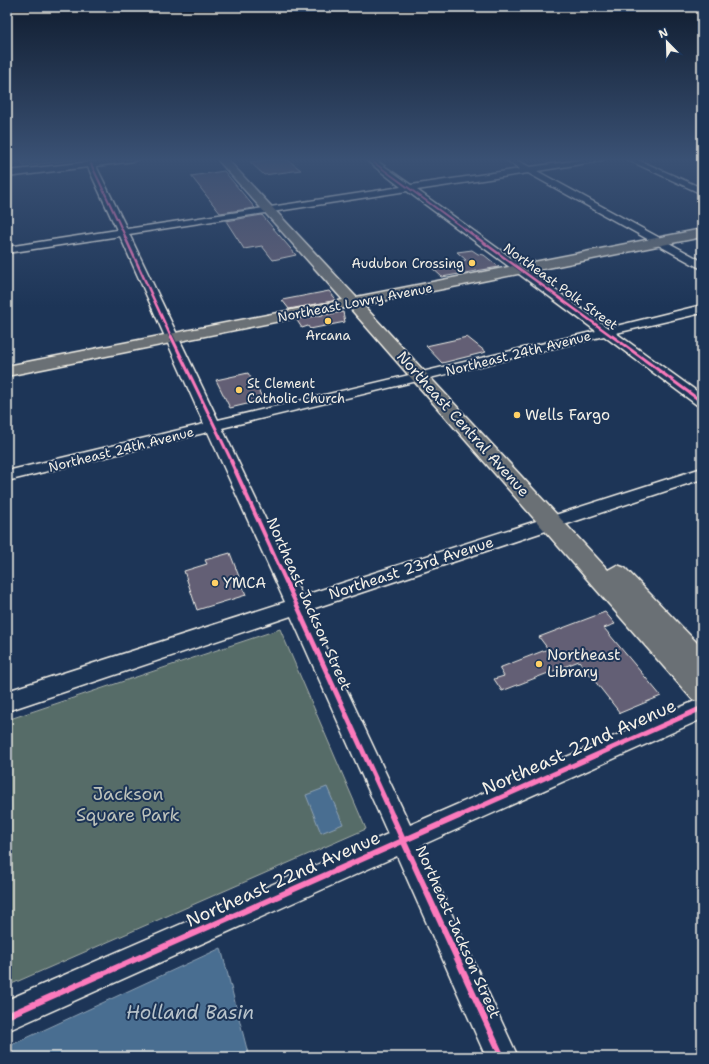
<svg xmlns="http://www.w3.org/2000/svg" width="709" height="1064" viewBox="0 0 709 1064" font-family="'Shantell Sans',sans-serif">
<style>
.green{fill:#576c68;stroke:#a6aea8}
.water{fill:#4a6e91;stroke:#8ea2b4}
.building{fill:#645f75;stroke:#f4f1e8}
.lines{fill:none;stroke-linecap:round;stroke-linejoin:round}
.minor-casing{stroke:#f4f1e8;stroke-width:3}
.major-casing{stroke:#f4f1e8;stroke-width:3}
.minor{fill:#1d3557;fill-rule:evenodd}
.major{fill:#6a7074;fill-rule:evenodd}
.cycleway-far5-casing{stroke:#1d3557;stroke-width:3.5}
.cycleway-far4-casing{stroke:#1d3557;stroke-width:4}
.cycleway-far3-casing{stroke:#1d3557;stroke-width:5}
.cycleway-far2-casing{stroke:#1d3557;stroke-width:6}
.cycleway-far1-casing{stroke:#1d3557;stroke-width:8}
.cycleway-casing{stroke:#1d3557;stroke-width:9}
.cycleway-far5{stroke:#fd7abc;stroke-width:2}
.cycleway-far4{stroke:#fd7abc;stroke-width:2.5}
.cycleway-far3{stroke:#fd7abc;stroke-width:3}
.cycleway-far2{stroke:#fd7abc;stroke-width:4}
.cycleway-far1{stroke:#fd7abc;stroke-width:5}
.cycleway{stroke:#fd7abc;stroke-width:6}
.poi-dot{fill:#ffd166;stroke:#1d3557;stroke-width:1.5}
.labels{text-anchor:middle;stroke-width:4;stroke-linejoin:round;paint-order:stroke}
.far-poi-label{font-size:13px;fill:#f4f1e8;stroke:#1d3557;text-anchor:end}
.far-street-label{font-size:13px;fill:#f4f1e8;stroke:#1d3557}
.poi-label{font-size:15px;fill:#f4f1e8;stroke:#1d3557;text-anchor:start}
.street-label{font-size:15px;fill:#f4f1e8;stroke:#1d3557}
.near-street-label{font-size:18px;fill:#f4f1e8;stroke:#1d3557}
.near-park-label{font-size:18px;fill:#bdc2bb;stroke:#1d3557}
.near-water-label{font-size:19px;font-style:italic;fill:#b8c3ca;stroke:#1d3557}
</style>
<rect width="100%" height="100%" fill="#1d3557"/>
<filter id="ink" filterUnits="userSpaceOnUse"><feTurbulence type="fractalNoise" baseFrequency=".025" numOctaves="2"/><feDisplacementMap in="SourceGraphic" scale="8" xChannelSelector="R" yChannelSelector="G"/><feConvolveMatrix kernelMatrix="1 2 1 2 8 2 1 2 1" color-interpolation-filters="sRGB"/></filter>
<g filter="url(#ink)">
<path class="green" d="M 21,159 L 83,159 L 23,166 Z
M 280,629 L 366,829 L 7,986 L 7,720 Z"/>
<path class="water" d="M 327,787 L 343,824 L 321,833 L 306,795 Z
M 221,948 L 249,1057 L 7,1057 L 7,1047 Z"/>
<path class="building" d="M 274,159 L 287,159 L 301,170 L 264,175 L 250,162 Z
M 224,171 L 255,208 L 220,213 L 191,176 Z
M 262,215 L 267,221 L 296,255 L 273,260 L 262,246 L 244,249 L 226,221 Z
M 472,250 L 478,254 L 484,255 L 499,267 L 442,277 L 430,266 L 466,260 L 457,252 Z
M 329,291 L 335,298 L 333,301 L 289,309 L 282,300 Z
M 343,312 L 345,322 L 310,329 L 308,326 L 302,328 L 296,319 Z
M 467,337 L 486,352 L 442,363 L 426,346 Z
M 248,373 L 264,400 L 230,408 L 216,380 Z
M 230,553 L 246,595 L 197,610 L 184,571 L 207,564 L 205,560 Z
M 605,612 L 615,624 L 604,628 L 661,696 L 620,713 L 579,661 L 502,691 L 494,679 L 504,676 L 499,668 L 548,649 L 539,637 Z"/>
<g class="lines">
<g class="minor-casing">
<path id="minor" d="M 117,159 L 138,159 L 134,161 L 96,166 L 127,229 L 401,187 L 365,159 L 374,159 L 411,185 L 520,169 L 505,159 L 514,159 L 530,167 L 587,159 L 604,159 L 600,161 L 537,171 L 702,261 L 702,268 L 698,267 L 528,173 L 417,190 L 608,328 L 702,305 L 702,313 L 616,333 L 702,395 L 702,406 L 697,405 L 604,336 L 222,428 L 302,596 L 702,468 L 702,479 L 309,610 L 410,825 L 702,698 L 702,719 L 420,846 L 518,1057 L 486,1057 L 397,856 L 7,1031 L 7,1000 L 388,834 L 291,616 L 7,711 L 7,691 L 285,602 L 208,432 L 7,481 L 7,471 L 204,424 L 120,236 L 7,253 L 7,247 L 117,230 L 88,167 L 7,177 L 7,171 ZM 407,191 L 596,331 L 218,420 L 129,234 Z
M 626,159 L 636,159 L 702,188 L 702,194 Z"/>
</g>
<g class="major-casing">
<path id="major" d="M 217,159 L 227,159 L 356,297 L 702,229 L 702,237 L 363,305 L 608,570 L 617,565 L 625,568 L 702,648 L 702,703 L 692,699 L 349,307 L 7,376 L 7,366 L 343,300 Z"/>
</g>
<use href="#minor" class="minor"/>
<use href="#major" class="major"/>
<g class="cycleway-far5-casing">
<path id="cycleway-far5" d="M 369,159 L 477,238
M 91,164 L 126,238"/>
</g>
<g class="cycleway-far4-casing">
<path id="cycleway-far4" d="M 125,237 L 171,337
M 476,237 L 613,337"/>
</g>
<g class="cycleway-far3-casing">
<path id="cycleway-far3" d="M 171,336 L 232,462
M 612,336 L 702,402"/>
</g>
<g class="cycleway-far2-casing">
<path id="cycleway-far2" d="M 231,461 L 303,619"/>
</g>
<g class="cycleway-far1-casing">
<path id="cycleway-far1" d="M 302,618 L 393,817
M 457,817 L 702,708"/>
</g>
<g class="cycleway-casing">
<path id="cycleway" d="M 392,816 L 502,1057
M 7,1016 L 459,816"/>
</g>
<use href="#cycleway-far5" class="cycleway-far5"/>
<use href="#cycleway-far4" class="cycleway-far4"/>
<use href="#cycleway-far3" class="cycleway-far3"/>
<use href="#cycleway-far2" class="cycleway-far2"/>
<use href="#cycleway-far1" class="cycleway-far1"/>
<use href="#cycleway" class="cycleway"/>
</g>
</g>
<linearGradient id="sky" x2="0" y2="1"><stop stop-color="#101d30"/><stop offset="0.52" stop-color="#3a5174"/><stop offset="1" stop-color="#3a5174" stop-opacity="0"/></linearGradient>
<rect width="709" height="307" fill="url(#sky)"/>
<g class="poi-dot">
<circle cx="472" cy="263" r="4"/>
<circle cx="328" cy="321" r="4"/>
<circle cx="239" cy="390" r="4"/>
<circle cx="517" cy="415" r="4"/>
<circle cx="215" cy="583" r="4"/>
<circle cx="539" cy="664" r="4"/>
</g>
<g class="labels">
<g class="far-poi-label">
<text x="464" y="268">Audubon Crossing</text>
<text x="328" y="340" text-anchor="middle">Arcana</text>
<text x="247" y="388" text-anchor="start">St Clement<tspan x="247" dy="15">Catholic Church</tspan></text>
</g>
<g class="far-street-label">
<text transform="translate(561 286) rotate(36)" y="5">Northeast Polk Street</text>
<text transform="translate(355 302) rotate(-11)" y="5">Northeast Lowry Avenue</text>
<text transform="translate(518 353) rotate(-14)" y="5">Northeast 24th Avenue</text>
<text transform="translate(121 449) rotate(-14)" y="5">Northeast 24th Avenue</text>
</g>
<g class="poi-label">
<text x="525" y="420">Wells Fargo</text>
<text x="223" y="588">YMCA</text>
<text x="547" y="660">Northeast<tspan x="547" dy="17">Library</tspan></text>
</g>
<g class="street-label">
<text transform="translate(463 424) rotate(48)" y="5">Northeast Central Avenue</text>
<text transform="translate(411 568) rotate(-18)" y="5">Northeast 23rd Avenue</text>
<text transform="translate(309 604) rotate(66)" y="5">Northeast Jackson Street</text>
<text transform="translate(458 932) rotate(66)" y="5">Northeast Jackson Street</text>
</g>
<g class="near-street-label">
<text transform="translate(579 747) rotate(-24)" y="6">Northeast 22nd Avenue</text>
<text transform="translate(283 879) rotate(-24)" y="6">Northeast 22nd Avenue</text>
</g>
<g class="near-park-label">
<text x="128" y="800">Jackson<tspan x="128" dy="21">Square Park</tspan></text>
</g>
<g class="near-water-label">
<text x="190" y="1019">Holland Basin</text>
</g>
</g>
<rect width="709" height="1064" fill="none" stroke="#1d3557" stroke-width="24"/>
<rect x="12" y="12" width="685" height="1040" fill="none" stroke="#f4f1e8" stroke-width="1.5" filter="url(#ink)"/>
<g transform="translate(667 42) rotate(337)" stroke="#1d3557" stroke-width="3" paint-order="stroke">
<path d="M0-3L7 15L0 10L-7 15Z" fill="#f4f1e8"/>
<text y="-6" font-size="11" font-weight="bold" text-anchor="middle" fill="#f4f1e8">N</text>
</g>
</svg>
